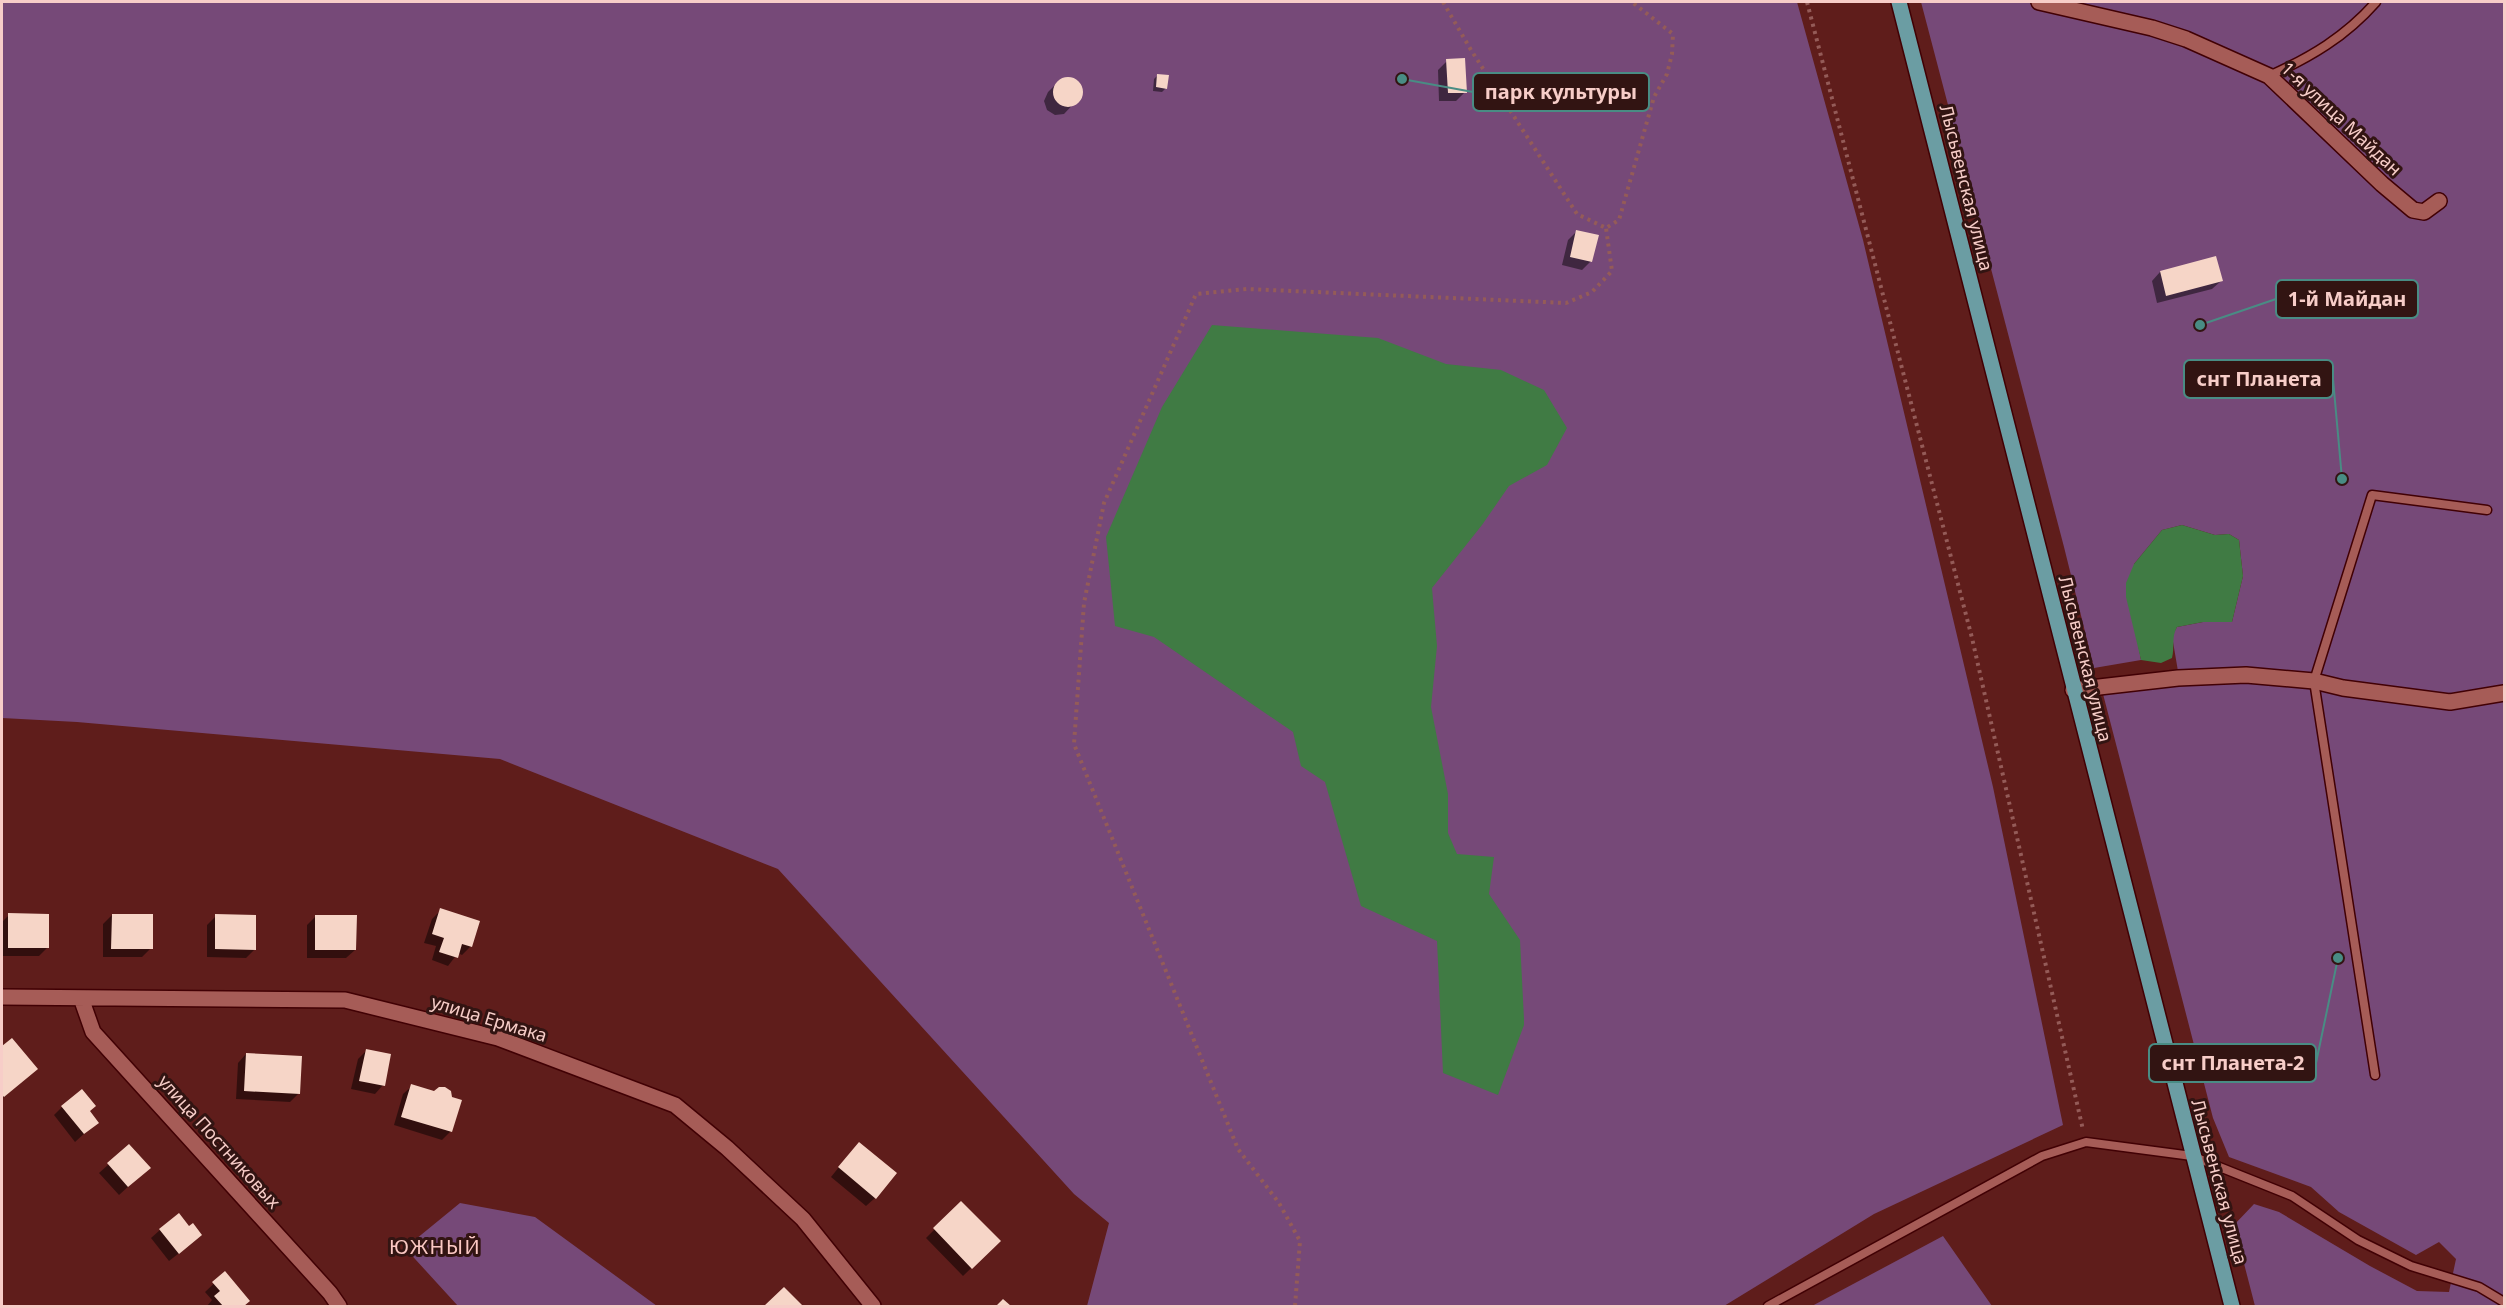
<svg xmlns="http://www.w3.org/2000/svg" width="2506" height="1308" viewBox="0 0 2506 1308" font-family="'Noto Sans',sans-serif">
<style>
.green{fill:#764978}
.water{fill:#407b44}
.shadow{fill:#0007}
.building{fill:#f6d5c7}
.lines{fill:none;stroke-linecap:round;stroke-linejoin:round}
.service-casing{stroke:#410004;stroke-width:11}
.minor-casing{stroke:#410004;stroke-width:18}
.primary-casing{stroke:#410004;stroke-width:18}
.path{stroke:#945b58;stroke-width:4;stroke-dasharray:3 4.5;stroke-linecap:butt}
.service{stroke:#a65c57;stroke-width:8}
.minor{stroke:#a65c57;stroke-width:15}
.primary{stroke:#6b9da3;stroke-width:15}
.labels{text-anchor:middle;stroke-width:6;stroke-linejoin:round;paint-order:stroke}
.street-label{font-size:18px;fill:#f7cdc8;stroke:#321412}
.neighbourhood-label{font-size:20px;letter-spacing:1.5px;fill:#fbc8c3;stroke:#321412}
.leader{fill:none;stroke:#498c84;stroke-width:2}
.callout-dot{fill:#498c84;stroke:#321412;stroke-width:2}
.callout{fill:#321412;stroke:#498c84;stroke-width:2}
.callout-label{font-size:20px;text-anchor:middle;font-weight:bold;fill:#f7cdc8}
</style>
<rect width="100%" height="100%" fill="#5f1d1b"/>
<path class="green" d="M 2,2 L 1797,2 L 1863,240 L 1993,787 L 2063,1125 L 1874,1214 L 1724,1306 L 1087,1306 L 1109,1223 L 1074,1194 L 778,869 L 500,759 L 77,722 L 2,718 Z
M 1921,2 L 2504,2 L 2504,1306 L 2255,1306 L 2234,1225 L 2254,1204 L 2279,1212 L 2370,1266 L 2417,1291 L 2449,1292 L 2456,1259 L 2439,1242 L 2416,1255 L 2339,1212 L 2311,1187 L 2229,1157 L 2213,1118 L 2103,694 L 2180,683 L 2172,636 L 2177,627 L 2203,622 L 2232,622 L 2243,576 L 2239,540 L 2229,534 L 2215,535 L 2182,525 L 2162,530 L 2134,564 L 2137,639 L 2141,660 L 2094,668 L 2064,547 Z
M 460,1203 L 535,1217 L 657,1306 L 458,1306 L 405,1248 Z
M 1943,1236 L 1992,1306 L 1812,1306 Z"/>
<path class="water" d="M 1212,325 L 1378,338 L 1446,364 L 1501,370 L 1544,390 L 1567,428 L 1547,465 L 1509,486 L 1482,525 L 1432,588 L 1437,646 L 1431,707 L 1448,794 L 1448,833 L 1457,854 L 1494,857 L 1489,894 L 1520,940 L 1524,1019 L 1524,1025 L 1498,1095 L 1443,1073 L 1437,941 L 1361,906 L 1325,782 L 1301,766 L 1293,732 L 1154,637 L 1115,626 L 1106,537 L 1162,407 Z
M 2182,525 L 2215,535 L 2229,534 L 2239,540 L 2243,576 L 2232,622 L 2203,622 L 2177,627 C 2171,638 2175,646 2172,658 L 2161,663 L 2141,660 L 2126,597 L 2126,583 L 2134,564 L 2162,530 Z"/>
<path class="shadow" d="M 1447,61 L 1465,92 L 1456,101 L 1439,101 L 1438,70 Z
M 1158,75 L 1166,88 L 1162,92 L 1153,91 L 1154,79 Z
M 1069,78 L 1079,84 L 1081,96 L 1064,114 L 1055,115 L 1047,110 L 1044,101 L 1048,92 L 1057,83 Z
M 1577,231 L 1591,261 L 1582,270 L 1562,265 L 1568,240 Z
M 2160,272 L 2221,281 L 2212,289 L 2157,303 L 2152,281 Z
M 441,910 L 471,946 L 462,955 L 458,953 L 448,966 L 432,960 L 436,946 L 424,943 L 432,919 Z
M 9,915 L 47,948 L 39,956 L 2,956 L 2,922 Z
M 112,915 L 151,948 L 142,957 L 103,957 L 103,924 Z
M 216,916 L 255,949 L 246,958 L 207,957 L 207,925 Z
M 316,916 L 355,950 L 346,958 L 307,958 L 307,925 Z
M 11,1040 L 27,1077 L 2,1098 L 2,1048 Z
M 366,1051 L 383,1085 L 375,1094 L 351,1089 L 358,1059 Z
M 246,1054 L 299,1093 L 290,1102 L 236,1099 L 238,1063 Z
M 412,1086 L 460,1101 L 450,1132 L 442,1140 L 394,1125 L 403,1094 Z
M 62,1107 L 89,1112 L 97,1122 L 75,1142 L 54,1115 Z
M 129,1146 L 140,1176 L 119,1195 L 99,1173 Z
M 851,1152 L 875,1198 L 866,1206 L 831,1177 Z
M 961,1203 L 999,1241 L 963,1276 L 926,1238 Z
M 189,1228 L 192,1243 L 169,1261 L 151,1238 L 160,1230 Z
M 225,1273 L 248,1301 L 242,1306 L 207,1306 L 212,1300 L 205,1292 Z"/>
<path class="building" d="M 1465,58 L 1467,93 L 1448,93 L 1446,59 Z
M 1157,74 L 1169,75 L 1167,89 L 1156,87 Z
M1053 92a15 15 0 1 1 30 0a15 15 0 1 1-30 0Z
M 1576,230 L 1599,235 L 1592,262 L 1570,257 Z
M 2216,256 L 2223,281 L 2166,296 L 2160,271 Z
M 440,908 L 480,921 L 472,947 L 462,944 L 458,958 L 439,952 L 444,938 L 432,934 Z
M 8,913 L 49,914 L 49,948 L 8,948 Z
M 112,914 L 153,914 L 153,949 L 111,949 Z
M 215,914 L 256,915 L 256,950 L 215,949 Z
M 315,915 L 357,915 L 356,950 L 315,950 Z
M 12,1038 L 38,1069 L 4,1097 L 2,1095 L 2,1046 Z
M 366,1049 L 391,1054 L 385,1086 L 359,1081 Z
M 246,1053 L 302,1056 L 300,1094 L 244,1091 Z
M 411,1084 L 434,1091 L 439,1087 L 445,1087 L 451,1091 L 452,1097 L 462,1100 L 452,1132 L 401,1117 Z
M 82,1089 L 96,1106 L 90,1111 L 99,1123 L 84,1134 L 61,1106 Z
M 859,1142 L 897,1173 L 876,1199 L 838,1167 Z
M 129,1144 L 151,1168 L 128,1187 L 107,1163 Z
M 961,1201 L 1001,1241 L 972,1269 L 933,1228 Z
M 179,1213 L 189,1226 L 193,1223 L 202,1235 L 179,1254 L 159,1229 Z
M 225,1271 L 250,1301 L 244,1306 L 223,1306 L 214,1296 L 220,1291 L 212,1282 Z
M 784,1287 L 803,1306 L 764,1306 Z
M 1003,1299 L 1011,1306 L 996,1306 Z"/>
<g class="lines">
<g class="service-casing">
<path id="service" d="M 2269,76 C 2311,57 2345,37 2376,2
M 2375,1075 L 2314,681 L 2372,495 L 2487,510
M 1768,1306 L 2042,1156 L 2086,1142 L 2192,1156 L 2292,1196 L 2358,1240 L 2411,1266 L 2479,1287 L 2504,1302"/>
</g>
<g class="minor-casing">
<path id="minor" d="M 2039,2 L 2152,28 L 2186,39 L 2269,76 L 2382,184 L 2413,210 L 2424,212 L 2439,201
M 2073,690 L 2178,678 L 2246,675 L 2314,681 L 2343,688 L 2450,702 L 2504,693
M 2,997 L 345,1000 L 498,1038 L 675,1105 L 727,1148 L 803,1219 L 873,1306
M 81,998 L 93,1032 L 330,1293 L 339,1306"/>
</g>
<g class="primary-casing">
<path id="primary" d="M 1899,2 L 2232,1306"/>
</g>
<path class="path" d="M 1443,2 L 1471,50 L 1577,214 L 1606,228 L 1619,220 L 1654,97 L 1667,74 L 1672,54 L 1673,34 L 1632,2
M 1807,2 L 1972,638 L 2083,1130
M 1295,1306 L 1300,1241 L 1279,1203 L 1238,1149 L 1074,744 L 1084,603 L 1104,503 L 1196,294 L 1247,289 L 1566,303 L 1592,292 L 1612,271 L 1606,228"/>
<use href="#service" class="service"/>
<use href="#minor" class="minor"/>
<use href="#primary" class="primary"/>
</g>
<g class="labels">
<g class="street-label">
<text transform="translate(2341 119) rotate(43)" y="6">1-я улица Майдан</text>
<text transform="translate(1966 188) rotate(76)" y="6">Лысьвенская улица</text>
<text transform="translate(2085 659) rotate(76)" y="6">Лысьвенская улица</text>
<text transform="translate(489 1019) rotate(17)" y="6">улица Ермака</text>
<text transform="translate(219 1142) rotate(48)" y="6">улица Постниковых</text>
<text transform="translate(2219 1182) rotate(75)" y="6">Лысьвенская улица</text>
</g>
<g class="neighbourhood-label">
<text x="435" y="1254">ЮЖНЫЙ</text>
</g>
</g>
<path class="leader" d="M1402 79L1473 92M2200 325L2276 299M2342 479L2333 379M2338 958L2316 1063"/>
<g class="callout-dot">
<circle cx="1402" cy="79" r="6"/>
<circle cx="2200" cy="325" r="6"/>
<circle cx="2342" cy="479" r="6"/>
<circle cx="2338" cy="958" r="6"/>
</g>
<g class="callout">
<rect x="1473" y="73" width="176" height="38" rx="6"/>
<rect x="2276" y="280" width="142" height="38" rx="6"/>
<rect x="2184" y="360" width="149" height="38" rx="6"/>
<rect x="2149" y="1044" width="167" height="38" rx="6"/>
</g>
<g class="callout-label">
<text x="1561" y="99">парк культуры</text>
<text x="2347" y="306">1-й Майдан</text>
<text x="2259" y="386">снт Планета</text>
<text x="2233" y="1070">снт Планета-2</text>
</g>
<rect width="2506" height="1308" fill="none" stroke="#f7cdc8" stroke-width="6"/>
</svg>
